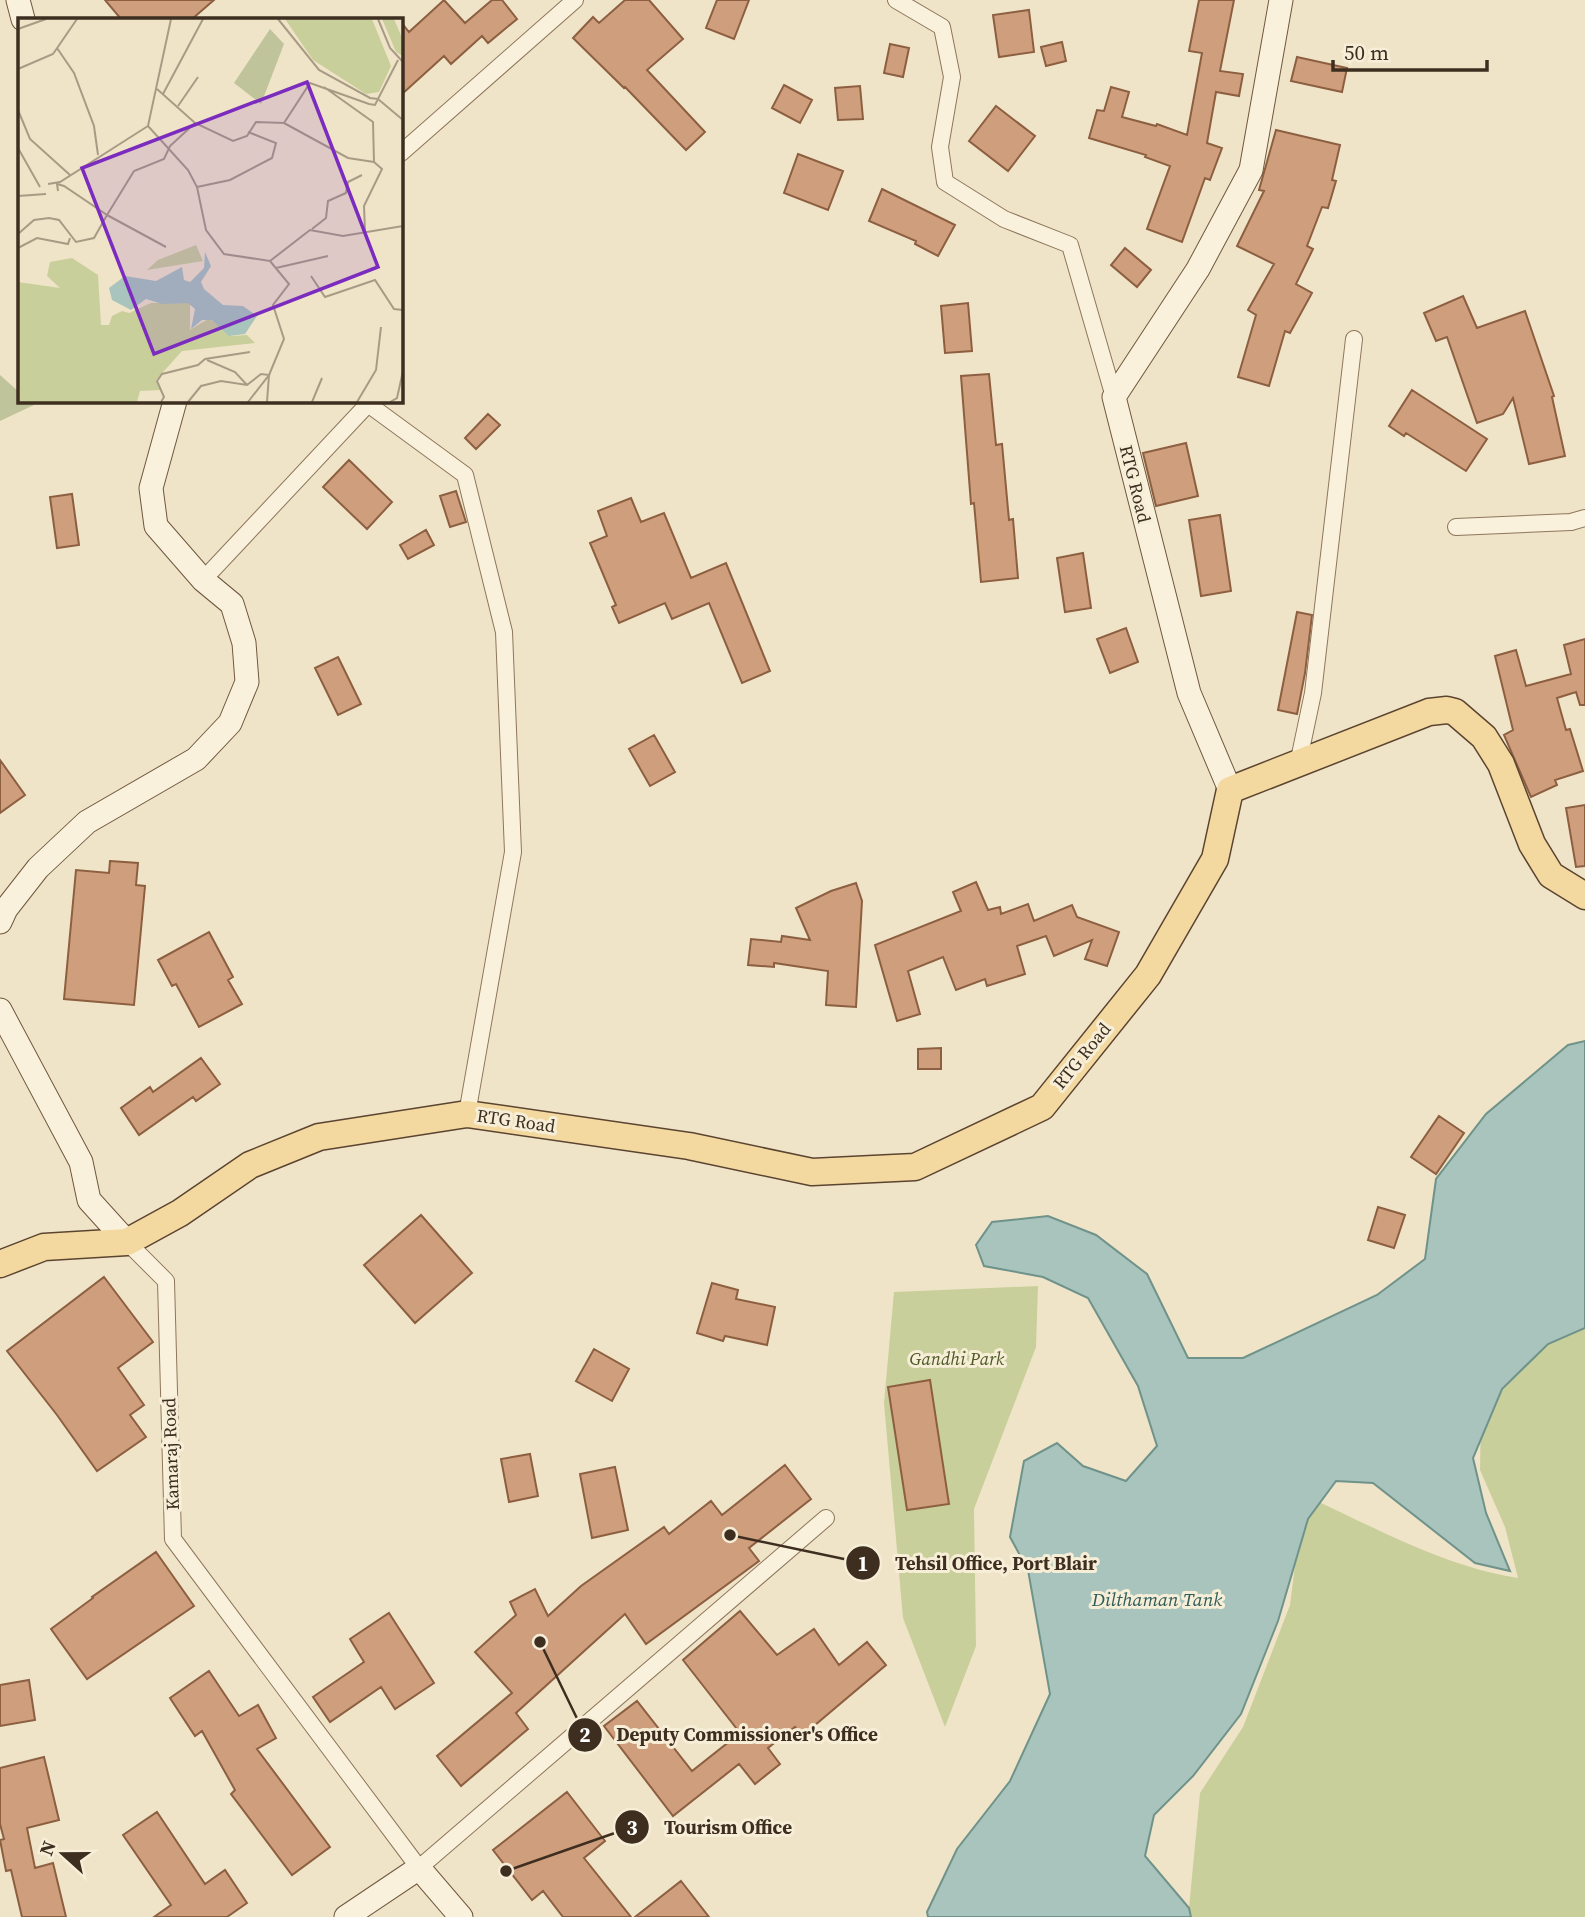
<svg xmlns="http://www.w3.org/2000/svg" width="1585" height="1917" viewBox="0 0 1585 1917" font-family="'Source Serif 4',serif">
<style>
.green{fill:#c9cf9b}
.cemetery{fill:#bfc49a}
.water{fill:#a9c4bc;stroke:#6f938a;stroke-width:2}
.building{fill:#cf9f7d;stroke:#8d5f41;stroke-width:2}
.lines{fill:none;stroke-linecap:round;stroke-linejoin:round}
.street-casing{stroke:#8d765c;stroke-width:18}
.secondary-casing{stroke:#6f573f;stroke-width:25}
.primary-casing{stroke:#5b4430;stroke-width:29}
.street{stroke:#faf1dc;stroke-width:16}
.secondary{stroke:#faf1dc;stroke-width:23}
.primary{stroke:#f3d9a0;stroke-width:26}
.labels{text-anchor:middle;stroke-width:6;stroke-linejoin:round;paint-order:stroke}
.street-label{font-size:18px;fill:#3d2e20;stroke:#f7eed8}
.park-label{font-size:18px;font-style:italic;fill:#4d5a26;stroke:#f7eed8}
.water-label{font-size:19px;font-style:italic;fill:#2f5d5a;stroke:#f7eed8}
.inset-road{fill:none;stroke:#a89b85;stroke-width:2}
.view{fill:#7b2cbf;fill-opacity:0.15;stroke:#7b2cbf;stroke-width:3.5}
.inset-edge{fill:none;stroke:#3d2e20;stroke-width:3.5}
.leader{fill:none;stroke:#3d2e20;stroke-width:2.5}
.callout-dot{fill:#3d2e20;stroke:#f7eed8;stroke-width:2.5}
.mark-label{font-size:21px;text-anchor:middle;font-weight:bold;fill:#fff}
.callout-label{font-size:19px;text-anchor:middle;font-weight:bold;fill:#3d2e20;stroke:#f7eed8;stroke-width:6;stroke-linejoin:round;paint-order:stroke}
</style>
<rect width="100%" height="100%" fill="#f0e4c8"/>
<path class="green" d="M 1038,1286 L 1036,1347 L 974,1509 L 976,1646 L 945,1727 L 903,1618 L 884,1403 L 894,1292 Z
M 1563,1319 L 1585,1319 L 1585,1917 L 1192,1917 L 1189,1908 L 1200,1793 L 1243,1727 L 1290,1605 L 1299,1534 L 1312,1499 C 1378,1529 1446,1567 1518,1578 L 1505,1527 L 1480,1470 L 1481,1410 Z"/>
<path class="cemetery" d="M 0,375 L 19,392 L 19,401 L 29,401 L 34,405 L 0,421 Z"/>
<path class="water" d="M 1585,1041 L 1585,1328 L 1548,1344 L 1502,1389 L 1473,1458 L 1486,1513 L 1510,1571 L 1475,1563 L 1373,1483 L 1336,1481 L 1308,1519 L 1278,1621 L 1241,1714 L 1193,1776 L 1154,1815 L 1145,1856 L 1189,1908 L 1191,1917 L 928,1917 L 927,1912 L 957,1849 L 1010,1781 L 1050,1694 L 1028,1570 L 1010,1537 L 1024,1461 L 1057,1443 L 1083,1466 L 1126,1481 L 1157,1446 L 1138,1386 L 1088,1298 L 1043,1277 L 984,1266 L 976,1245 L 992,1222 L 1048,1216 L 1096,1235 L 1147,1274 L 1188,1358 L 1243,1358 L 1377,1295 L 1425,1259 L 1436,1179 L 1486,1114 L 1568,1045 Z"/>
<path class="building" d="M 105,0 L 214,0 L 192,19 L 121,19 Z
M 444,0 L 465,23 L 492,0 L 502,0 L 517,19 L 488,43 L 482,36 L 451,64 L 444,56 L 401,95 L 401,22 L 409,32 Z
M 625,0 L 649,0 L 683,39 L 647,70 L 705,132 L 686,150 L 625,87 L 624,88 L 573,38 L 593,17 L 599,23 Z
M 717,0 L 749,0 L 734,39 L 706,28 Z
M 1199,0 L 1234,0 L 1220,71 L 1243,74 L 1239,96 L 1216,92 L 1207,143 L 1222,148 L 1210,180 L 1205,178 L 1182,242 L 1147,229 L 1170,166 L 1145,157 L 1146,155 L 1089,138 L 1097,110 L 1104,111 L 1111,87 L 1129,92 L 1122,117 L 1156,126 L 1157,124 L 1187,135 L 1202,53 L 1189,51 Z
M 1029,10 L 1034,52 L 999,57 L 993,15 Z
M 1062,42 L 1066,61 L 1046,66 L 1041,47 Z
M 890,44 L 909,48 L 903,77 L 884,73 Z
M 1297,57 L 1347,68 L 1342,92 L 1291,81 Z
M 784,85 L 812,100 L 800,123 L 772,108 Z
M 860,86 L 863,119 L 838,120 L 835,88 Z
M 996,106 L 1035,136 L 1008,171 L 969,141 Z
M 1276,130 L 1340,145 L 1332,180 L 1336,181 L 1328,208 L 1322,207 L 1307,246 L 1313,249 L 1296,284 L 1312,293 L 1290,333 L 1285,331 L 1269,386 L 1238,377 L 1256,315 L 1248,310 L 1274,264 L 1237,246 L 1264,191 L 1259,190 Z
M 798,154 L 843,171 L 828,210 L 784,193 Z
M 882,189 L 955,225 L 938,256 L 915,244 L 916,241 L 869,221 Z
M 1125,248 L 1151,270 L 1137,287 L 1111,265 Z
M 1463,296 L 1477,328 L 1525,311 L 1554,396 L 1552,397 L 1565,456 L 1529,464 L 1513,398 L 1503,414 L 1477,423 L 1447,337 L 1436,341 L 1424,313 Z
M 968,303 L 972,351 L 945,353 L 941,306 Z
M 989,374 L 996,445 L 1002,444 L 1009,520 L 1013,519 L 1018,578 L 981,582 L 974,503 L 971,504 L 961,376 Z
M 1412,390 L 1487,439 L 1466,471 L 1406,433 L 1404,436 L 1389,426 Z
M 488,414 L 500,425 L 476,449 L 465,438 Z
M 1186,443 L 1198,496 L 1156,506 L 1143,453 Z
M 349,460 L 392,502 L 367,529 L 323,487 Z
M 456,491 L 466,522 L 450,527 L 440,496 Z
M 72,494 L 79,545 L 57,548 L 50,497 Z
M 631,498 L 641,522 L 664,513 L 691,578 L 726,563 L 770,671 L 742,683 L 709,603 L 672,619 L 665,603 L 619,623 L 612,607 L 616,605 L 590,543 L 607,536 L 598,511 Z
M 1220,515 L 1231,591 L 1201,596 L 1189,520 Z
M 426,530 L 434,545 L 408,559 L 400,545 Z
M 1083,553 L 1091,608 L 1065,612 L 1057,558 Z
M 1297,612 L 1312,615 L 1305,673 L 1297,714 L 1278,710 Z
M 1126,628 L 1138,662 L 1110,673 L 1097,639 Z
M 1585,639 L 1585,705 L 1580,705 L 1576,692 L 1557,698 L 1566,730 L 1570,729 L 1583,771 L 1555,780 L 1557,785 L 1531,797 L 1504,735 L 1513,730 L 1495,656 L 1516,650 L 1526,686 L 1571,674 L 1564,645 Z
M 338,657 L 361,704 L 338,715 L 315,668 Z
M 654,735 L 675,772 L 650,786 L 629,749 Z
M 0,760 L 25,795 L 0,813 Z
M 1585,805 L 1585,866 L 1576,867 L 1566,808 Z
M 110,861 L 138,863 L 136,885 L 145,886 L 134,1005 L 64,999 L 76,870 L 109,873 Z
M 976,882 L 988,910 L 1000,907 L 1001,914 L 1028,904 L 1034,921 L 1072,905 L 1077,917 L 1119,932 L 1107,966 L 1085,959 L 1092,940 L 1054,956 L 1046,936 L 1017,946 L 1025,974 L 987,986 L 985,979 L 956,990 L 943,957 L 908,971 L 920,1014 L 897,1021 L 875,945 L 961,911 L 953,892 Z
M 856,883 L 862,901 L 856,1007 L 826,1005 L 828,971 L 774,963 L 774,967 L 748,965 L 751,939 L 781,942 L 782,936 L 810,940 L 796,908 L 831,891 Z
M 209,932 L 233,977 L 228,980 L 242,1004 L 199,1027 L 176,984 L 172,986 L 158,960 Z
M 941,1048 L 941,1069 L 918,1069 L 918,1049 Z
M 201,1058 L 220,1084 L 196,1101 L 193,1097 L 139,1135 L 121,1108 L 150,1087 L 153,1092 Z
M 1439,1116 L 1464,1133 L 1436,1174 L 1411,1157 Z
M 1378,1207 L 1405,1215 L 1394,1248 L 1368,1240 Z
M 421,1215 L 472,1273 L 415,1323 L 364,1265 Z
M 104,1277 L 153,1342 L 118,1368 L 144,1405 L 130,1415 L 146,1437 L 97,1471 L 57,1415 L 7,1351 Z
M 712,1283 L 738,1290 L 736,1299 L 775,1307 L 767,1345 L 725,1336 L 723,1341 L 697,1333 Z
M 594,1349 L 629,1369 L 612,1401 L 576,1381 Z
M 930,1380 L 949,1504 L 907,1510 L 888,1387 Z
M 530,1454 L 538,1496 L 509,1502 L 501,1459 Z
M 785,1465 L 811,1499 L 749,1548 L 759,1561 L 646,1644 L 625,1614 L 516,1713 L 528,1729 L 461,1786 L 437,1756 L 512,1693 L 475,1652 L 516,1615 L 510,1602 L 535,1589 L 548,1616 L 581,1586 L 664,1527 L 669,1534 L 711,1501 L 722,1515 Z
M 615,1467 L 628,1530 L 592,1538 L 580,1474 Z
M 156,1552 L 194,1606 L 87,1679 L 51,1629 L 93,1598 L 92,1597 Z
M 740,1611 L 777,1655 L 814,1629 L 839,1665 L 867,1642 L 886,1665 L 802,1736 L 795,1727 L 768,1748 L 780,1764 L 755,1784 L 739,1764 L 673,1816 L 604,1726 L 637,1701 L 692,1771 L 740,1733 L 683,1660 Z
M 389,1613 L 434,1683 L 395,1709 L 381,1687 L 330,1722 L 313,1697 L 364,1662 L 350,1639 Z
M 209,1671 L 239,1716 L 258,1705 L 276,1738 L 257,1749 L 330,1847 L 292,1875 L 231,1794 L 235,1790 L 202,1731 L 195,1736 L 170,1698 Z
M 29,1680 L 35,1720 L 0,1726 L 0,1685 Z
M 44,1757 L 59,1820 L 27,1828 L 35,1868 L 53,1863 L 66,1917 L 22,1917 L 11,1870 L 6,1871 L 0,1840 L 4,1839 L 0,1824 L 0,1768 Z
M 567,1792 L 605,1841 L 584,1858 L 631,1917 L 563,1917 L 543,1891 L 532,1900 L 493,1850 Z
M 157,1812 L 205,1884 L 225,1870 L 247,1903 L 227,1917 L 154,1917 L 171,1905 L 123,1835 Z
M 681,1881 L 709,1917 L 635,1917 Z"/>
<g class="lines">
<g class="street-casing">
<path id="street" d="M 896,0 L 942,27 L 952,77 L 940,147 L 945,182 L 1004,219 L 1070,245 L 1114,397
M 401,153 L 575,0
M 1456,527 L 1571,522 L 1585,518
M 203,580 L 368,404 L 465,475 L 504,632 L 513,852 L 467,1114
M 1298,764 L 1313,693 L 1354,339
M 127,1242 L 166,1281 L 173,1539 L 419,1868 L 826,1518"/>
</g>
<g class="secondary-casing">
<path id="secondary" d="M 18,0 L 23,19
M 1230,790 L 1189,693 L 1114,397 L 1198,269 L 1251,170 L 1281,0
M 0,922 L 6,909 L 38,868 L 87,822 L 196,759 L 230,723 L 247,682 L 244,643 L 232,604 L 203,580 L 156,526 L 151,488 L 175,401
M 0,1010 L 81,1162 L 89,1200 L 127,1242
M 346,1917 L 419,1868 L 461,1917"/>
</g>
<g class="primary-casing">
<path id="primary" d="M 0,1264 L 44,1247 L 127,1242 L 180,1213 L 250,1165 L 319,1137 L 467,1114 L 689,1146 L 812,1172 L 915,1167 L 1042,1107 L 1148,975 L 1215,859 L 1230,790 L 1429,712 L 1447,710 L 1455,712 L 1484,737 L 1501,764 L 1532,844 L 1551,875 L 1585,896"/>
</g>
<use href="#street" class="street"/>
<use href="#secondary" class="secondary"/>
<use href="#primary" class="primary"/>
</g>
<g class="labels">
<g class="street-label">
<text transform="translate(1135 484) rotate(76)" y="6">RTG Road</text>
<text transform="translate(1082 1056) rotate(-51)" y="6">RTG Road</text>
<text transform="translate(516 1121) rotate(8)" y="6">RTG Road</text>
<text transform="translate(171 1454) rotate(-92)" y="6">Kamaraj Road</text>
</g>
<g class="park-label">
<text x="957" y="1365">Gandhi Park</text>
</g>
<g class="water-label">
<text x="1157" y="1606">Dilthaman Tank</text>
</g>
</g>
<g transform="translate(18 18)">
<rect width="385" height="385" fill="#f0e4c8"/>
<path d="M 267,1 L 354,1 L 373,48 L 361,74 L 348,76 L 295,42 ZM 364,1 L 376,1 L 385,22 L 385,38 L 378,34 ZM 178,227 L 185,243 L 129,252 L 140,242 ZM 54,240 L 80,257 L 83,307 L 91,307 L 94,298 L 104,293 L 111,295 L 133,285 L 172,285 L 172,312 L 190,301 L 205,306 L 213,318 L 229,317 L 237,325 L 164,333 L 138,362 L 143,372 L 122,373 L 119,384 L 0,384 L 0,264 L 42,270 L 29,258 L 32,244 Z" fill="#c9cf9b"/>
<path d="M 252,11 L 266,26 L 243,86 L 216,65 Z" fill="#bfc49a"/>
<path d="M 187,234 L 193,248 L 183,264 L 186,271 L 205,287 L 225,288 L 239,298 L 227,316 L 211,318 L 194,302 L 184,302 L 173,311 L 177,291 L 170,285 L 144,286 L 128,281 L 113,292 L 94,282 L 91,270 L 107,258 L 138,263 L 164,249 L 166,262 L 172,264 L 186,250 Z" fill="#a9c4bc"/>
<path class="inset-road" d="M 260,1 L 301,52 L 352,80 L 360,81 L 380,42M 360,1 L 372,30 L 385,44M 0,11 L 28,1M 39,30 L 56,55 L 76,108 L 80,137M 0,51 L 35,36 L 59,1M 306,69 L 355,104 L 356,144 L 364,151 L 346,188 L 347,213M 139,71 L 177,105 L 215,123 L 229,118 L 238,104 L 266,105 L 292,65 L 351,86 L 357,87 L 360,81 L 385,102M 145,76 L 185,1M 160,88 L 180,59M 0,92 L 12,121 L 52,157M 266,105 L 330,140 L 356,144M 130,108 L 170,152 L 179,169 L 188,212 L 206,236 L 252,243 L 292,212 L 325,218 L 385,208M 0,130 L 22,169M 30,166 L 42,164 L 130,108 L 153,1M 179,169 L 212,162 L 254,140 L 258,125 L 230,114M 0,178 L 28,176M 294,211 L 308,200 L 310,183 L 328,175 L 330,164 L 344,157M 0,216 L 16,202 L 31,200 L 41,202 L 58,224 L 76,220 L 89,197 L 46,168 L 39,166 L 40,173M 148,229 L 89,197 L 116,153 L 146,141 L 152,128 L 177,105M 0,230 L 19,220 L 50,226 L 52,220M 258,250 L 310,238M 293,258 L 307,279 L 357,262 L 376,291 L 385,292M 189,342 L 217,354 L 229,367M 143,384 L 146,379 L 139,363 L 144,356 L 180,347 L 187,341 L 232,334M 170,384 L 183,368 L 203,363 L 229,367 L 243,356 L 251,357 L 230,384M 249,384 L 251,357 L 266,321 L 255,287 L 271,266 L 252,243M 294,384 L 304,360M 339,384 L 358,352 L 363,309M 372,384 L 379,380 L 385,353"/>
<path class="view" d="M 289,64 L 360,249 L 136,336 L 64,150 Z"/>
<rect width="385" height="385" class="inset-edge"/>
</g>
<path class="leader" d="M730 1535L863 1563M540 1642L585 1735M506 1871L632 1827"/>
<g class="callout-dot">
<circle cx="730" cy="1535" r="7"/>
<circle cx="540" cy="1642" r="7"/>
<circle cx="506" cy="1871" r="7"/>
<circle cx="863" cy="1563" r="18"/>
<circle cx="585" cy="1735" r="18"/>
<circle cx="632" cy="1827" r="18"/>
</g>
<g class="mark-label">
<text x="863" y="1571">1</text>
<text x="585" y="1742">2</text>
<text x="632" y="1835">3</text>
</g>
<g class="callout-label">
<text x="996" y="1570">Tehsil Office, Port Blair</text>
<text x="747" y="1741">Deputy Commissioner's Office</text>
<text x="728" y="1834">Tourism Office</text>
</g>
<g transform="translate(63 1854) rotate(291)" stroke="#f7eed8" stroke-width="5" paint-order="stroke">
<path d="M0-5L12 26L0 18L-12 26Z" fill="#3d2e20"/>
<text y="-10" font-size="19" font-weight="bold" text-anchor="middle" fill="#3d2e20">N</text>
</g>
<path d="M1333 60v10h154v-10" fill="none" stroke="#3d2e20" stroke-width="3.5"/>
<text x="1344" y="60" font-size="21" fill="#3d2e20" stroke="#f7eed8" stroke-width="5" paint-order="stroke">50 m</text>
</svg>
